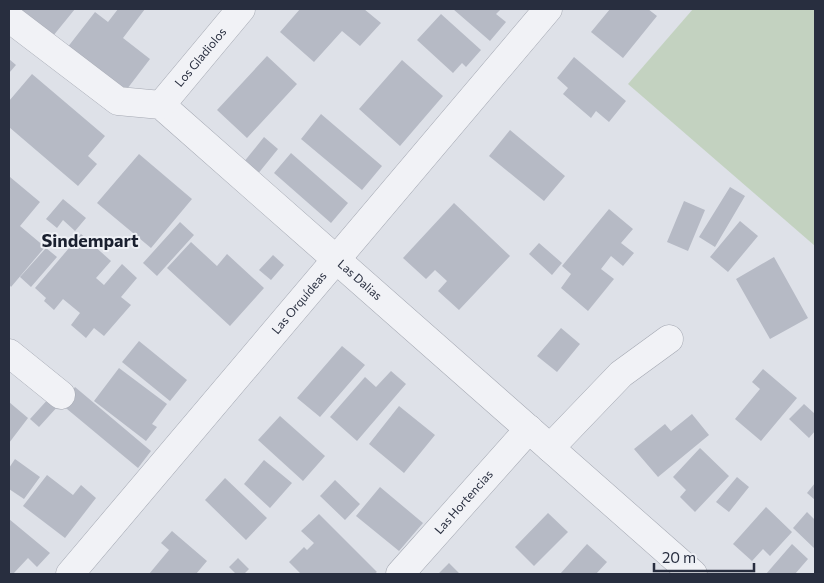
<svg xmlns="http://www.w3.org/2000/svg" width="824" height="583" viewBox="0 0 824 583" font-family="Commissioner,sans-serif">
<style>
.green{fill:#c3d2c0}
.building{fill:#b6bac5}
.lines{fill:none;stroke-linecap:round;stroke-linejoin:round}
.street-casing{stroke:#a4a8b2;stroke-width:29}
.street{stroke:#f1f2f6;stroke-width:28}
.labels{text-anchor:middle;stroke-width:4;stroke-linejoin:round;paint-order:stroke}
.street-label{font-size:12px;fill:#282e3f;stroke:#eef0f5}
.district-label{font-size:18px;font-weight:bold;fill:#1a202f;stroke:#eef0f5}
</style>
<rect width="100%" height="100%" fill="#dee1e8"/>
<path class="green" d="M 693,9 L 815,9 L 815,246 L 628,84 Z"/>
<path class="building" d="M 10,9 L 75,9 L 53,36 Z
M 118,9 L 145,9 L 123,38 L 150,59 L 124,93 L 67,48 L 95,12 L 108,22 Z
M 300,9 L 364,9 L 381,23 L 360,46 L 342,31 L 314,62 L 280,32 Z
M 453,9 L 501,9 L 496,14 L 506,22 L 490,41 Z
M 610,9 L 648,9 L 657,16 L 623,58 L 591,32 Z
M 441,14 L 481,50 L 466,67 L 462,63 L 453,73 L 417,40 Z
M 267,56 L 297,84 L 247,138 L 217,110 Z
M 574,57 L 626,101 L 609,122 L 596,111 L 591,118 L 563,94 L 568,88 L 557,78 Z
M 9,59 L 16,65 L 9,73 Z
M 402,60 L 443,96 L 400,146 L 359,109 Z
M 32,74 L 105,136 L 88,156 L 97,164 L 78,186 L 9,127 L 9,101 Z
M 321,114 L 382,166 L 362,190 L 301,139 Z
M 510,130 L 565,176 L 544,201 L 489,156 Z
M 264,137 L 278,149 L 257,175 L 243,163 Z
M 291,153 L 348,203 L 331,223 L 274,173 Z
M 139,154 L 192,199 L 151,248 L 97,203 Z
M 10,177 L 40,202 L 20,226 L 45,247 L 11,287 L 9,284 Z
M 730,187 L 745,196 L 715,247 L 699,237 Z
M 63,199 L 86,218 L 75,231 L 63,220 L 57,228 L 46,219 Z
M 684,201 L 705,210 L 688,251 L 667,242 Z
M 454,203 L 510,256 L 459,310 L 438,291 L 447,281 L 435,270 L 426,279 L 403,258 Z
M 609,209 L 633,229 L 621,243 L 634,253 L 623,266 L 611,256 L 601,269 L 614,279 L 588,311 L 561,288 L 571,274 L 562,266 Z
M 740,221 L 758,236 L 728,272 L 710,257 Z
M 180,222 L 194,235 L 157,276 L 143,263 Z
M 81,234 L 111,261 L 96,278 L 104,285 L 122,264 L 137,278 L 121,297 L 131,305 L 104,336 L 94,328 L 86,338 L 71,325 L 80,313 L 63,299 L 54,310 L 44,301 L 46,298 L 35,288 Z
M 191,242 L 217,266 L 227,254 L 264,288 L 230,326 L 167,268 Z
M 539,243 L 562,263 L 552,275 L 529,254 Z
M 46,248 L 57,257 L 31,287 L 20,277 Z
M 273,255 L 284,265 L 271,280 L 259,270 Z
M 774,257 L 808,318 L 770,339 L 736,279 Z
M 561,328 L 580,344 L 557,372 L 537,356 Z
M 139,341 L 187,380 L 170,401 L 122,362 Z
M 342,346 L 365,365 L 320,417 L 297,398 Z
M 119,368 L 167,404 L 152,424 L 157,427 L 146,441 L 94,401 Z
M 763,369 L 797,398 L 761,441 L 735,419 L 760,389 L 752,382 Z
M 391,371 L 406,384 L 357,441 L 330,417 L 365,377 L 376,387 Z
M 75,387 L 151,451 L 138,468 L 61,404 Z
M 50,397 L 59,405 L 39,427 L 30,419 Z
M 9,402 L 28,418 L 9,443 Z
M 804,404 L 815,414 L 815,431 L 809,438 L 789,419 Z
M 399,406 L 435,435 L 404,473 L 369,444 Z
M 692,414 L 709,435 L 658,477 L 634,449 L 665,424 L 671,431 Z
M 280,416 L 325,456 L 303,481 L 258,440 Z
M 700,448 L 729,476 L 695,512 L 680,497 L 686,490 L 673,477 Z
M 15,459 L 40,477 L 24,499 L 9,489 L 9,468 Z
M 264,460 L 292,483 L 270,508 L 244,484 Z
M 47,475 L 73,495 L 81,485 L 96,498 L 65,538 L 23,506 Z
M 737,477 L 749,487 L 729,512 L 716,502 Z
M 225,478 L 267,518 L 246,540 L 205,500 Z
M 335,480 L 360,504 L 345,520 L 320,496 Z
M 815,483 L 815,500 L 807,493 Z
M 380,487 L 423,523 L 399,551 L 356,516 Z
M 766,507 L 792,532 L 770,556 L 763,549 L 752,561 L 733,544 Z
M 807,512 L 815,520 L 815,549 L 793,528 Z
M 548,513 L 568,532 L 534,566 L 515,547 Z
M 319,514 L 377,572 L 374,574 L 301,574 L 289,562 L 304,547 L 307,550 L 314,543 L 301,531 Z
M 9,519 L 50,553 L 37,567 L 28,558 L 13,574 L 9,574 Z
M 172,531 L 207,561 L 196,574 L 149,574 L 169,550 L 161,543 Z
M 587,544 L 607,562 L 596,574 L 560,574 Z
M 792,544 L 808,559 L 795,574 L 766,574 Z
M 238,558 L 249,569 L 244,574 L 236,574 L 229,567 Z
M 449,563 L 460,574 L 438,574 Z"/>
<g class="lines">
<g class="street-casing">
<g id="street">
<path id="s1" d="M 9,18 L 118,101 L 161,105 L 693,574"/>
<path id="s2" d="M 161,105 L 241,9"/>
<path d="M 9,353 L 61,395"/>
<path d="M 550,448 L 621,374 L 669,339"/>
<path id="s3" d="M 70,574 L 548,9"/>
<path id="s4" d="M 400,574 L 529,429"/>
</g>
</g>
<use href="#street" class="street"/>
</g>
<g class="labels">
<g class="street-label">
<text dy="4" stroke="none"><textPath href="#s2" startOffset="62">Los Gladiolos</textPath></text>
<text dy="4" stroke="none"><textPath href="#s1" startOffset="445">Las Dalias</textPath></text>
<text dy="4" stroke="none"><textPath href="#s3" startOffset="355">Las Orquídeas</textPath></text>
<text dy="4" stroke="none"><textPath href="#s4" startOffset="96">Las Hortencias</textPath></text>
</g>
<g class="district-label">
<text x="90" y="247">Sindempart</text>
</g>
</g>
<rect width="824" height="583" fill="none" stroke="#282e3f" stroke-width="20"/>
<path d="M654 563v8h100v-8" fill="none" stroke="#282e3f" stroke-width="2.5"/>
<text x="662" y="563" font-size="15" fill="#282e3f" stroke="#eef0f5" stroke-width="4" paint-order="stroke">20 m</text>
</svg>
